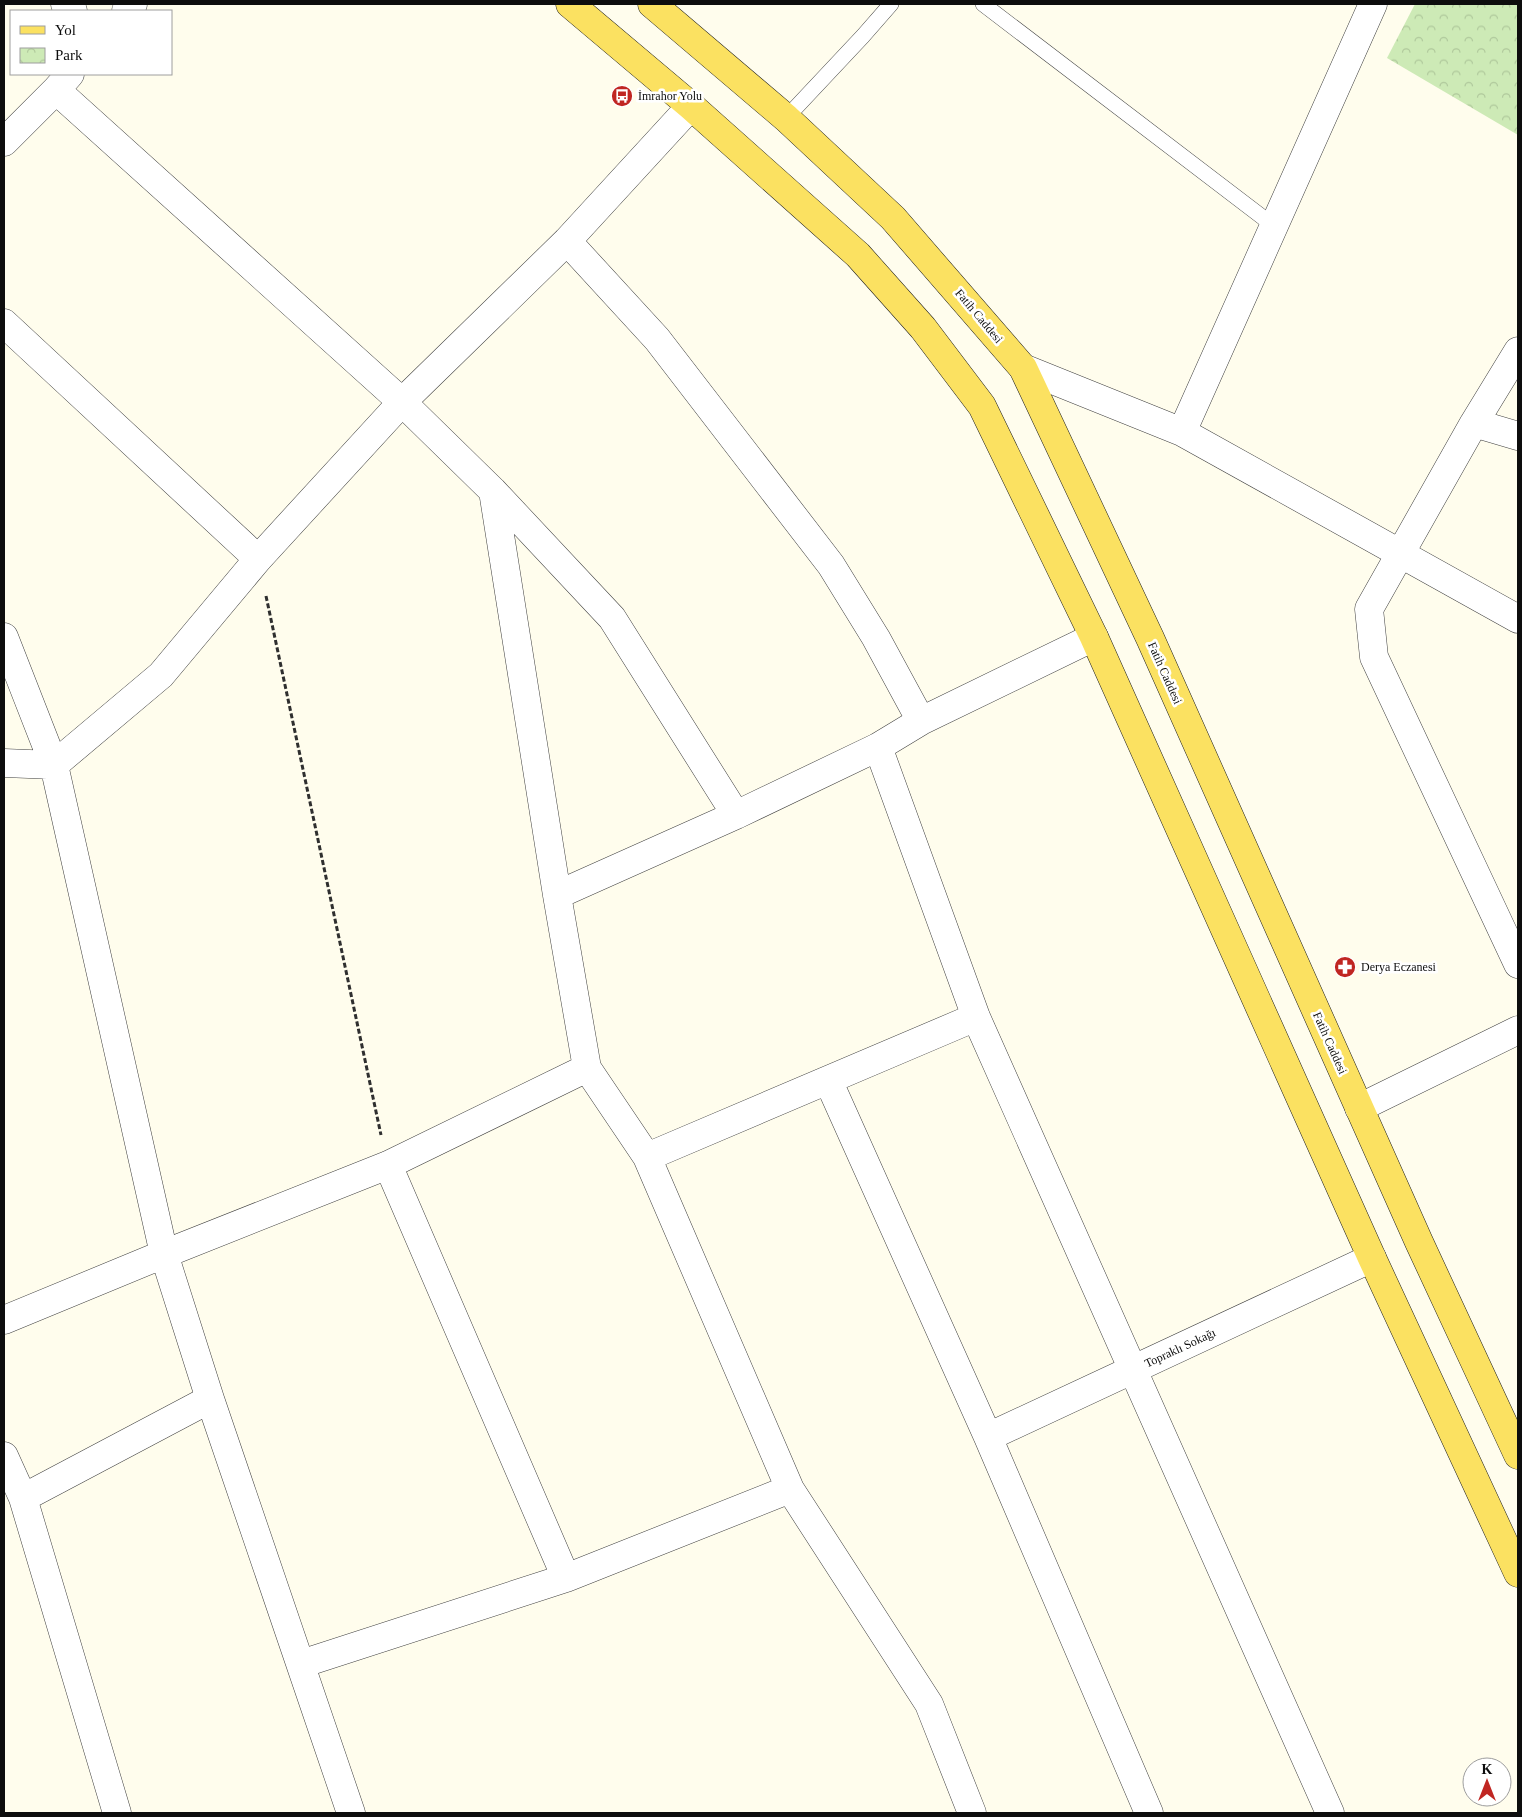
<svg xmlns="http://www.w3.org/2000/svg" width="1522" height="1817" viewBox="0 0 1522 1817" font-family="Georgia,serif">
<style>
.park{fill:url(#park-crowns)}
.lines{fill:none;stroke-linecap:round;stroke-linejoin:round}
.lane-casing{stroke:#404040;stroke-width:16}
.street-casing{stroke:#404040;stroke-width:29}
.primary-casing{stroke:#1e1e1e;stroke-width:29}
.path{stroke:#2f2f2f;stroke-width:3;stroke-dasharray:5 2.5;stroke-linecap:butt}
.lane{stroke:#fff;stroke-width:15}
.street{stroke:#fff;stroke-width:28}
.primary{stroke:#fbe161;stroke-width:28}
.labels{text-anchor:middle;stroke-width:5;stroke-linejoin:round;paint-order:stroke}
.poi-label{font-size:12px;fill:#0d0d0d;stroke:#fff;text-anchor:start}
.street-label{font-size:12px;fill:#0d0d0d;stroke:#fff}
</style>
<defs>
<pattern id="park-crowns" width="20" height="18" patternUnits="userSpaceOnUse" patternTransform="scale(1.25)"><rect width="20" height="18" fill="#cdeab6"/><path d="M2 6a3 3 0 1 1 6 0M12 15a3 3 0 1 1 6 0" fill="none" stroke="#afc89b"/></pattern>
</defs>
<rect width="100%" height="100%" fill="#fffded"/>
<path class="park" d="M 1415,4 L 1518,4 L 1518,135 L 1387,58 Z"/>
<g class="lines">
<g class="lane-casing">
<path id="lane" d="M 983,4 L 1274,226
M 786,118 L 863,36 L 891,4"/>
</g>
<g class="street-casing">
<path id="street" d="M 65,4 L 73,11
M 126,11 L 133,4
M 56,90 L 402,402 L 493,491 L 557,895 L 587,1068 L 647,1157 L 790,1489 L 929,1704 L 972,1813
M 4,142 L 56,90 L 70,74
M 567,241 L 657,339 L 831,565 L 876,638 L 921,721
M 4,323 L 258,559
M 1518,351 L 1474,423 L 1369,609 L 1374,657 L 1518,964
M 1023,368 L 1182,432 L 1518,619
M 1474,423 L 1518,436
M 1182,432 L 1373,4
M 493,491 L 612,618 L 736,815
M 4,637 L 54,765 L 164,1254 L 210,1399 L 351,1813
M 878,747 L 976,1017 L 1330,1813
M 4,763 L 54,765 L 161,675 L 258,559 L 402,402 L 567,241 L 691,106
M 557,895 L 736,815 L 878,747 L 921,721 L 1094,637
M 828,1080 L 988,1437 L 1149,1813
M 1359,1108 L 1518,1030
M 647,1157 L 976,1017
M 388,1165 L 566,1578
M 4,1320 L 164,1254 L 388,1165 L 587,1068
M 988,1437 L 1372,1258
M 4,1456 L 23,1498 L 117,1813
M 23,1498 L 210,1399
M 301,1664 L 566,1578 L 790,1489"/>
</g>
<g class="primary-casing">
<path id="primary" d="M 570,4 L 691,106 L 858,255 L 923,328 L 982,406 L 1094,637 L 1372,1258 L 1518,1573
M 652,4 L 786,118 L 893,218 L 1023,368 L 1150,638 L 1419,1242 L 1518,1455"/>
</g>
<path class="path" d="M 266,596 L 381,1135"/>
<use href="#lane" class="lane"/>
<use href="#street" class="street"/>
<use href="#primary" class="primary"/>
</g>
<defs>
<g id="bus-disc" transform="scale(1.125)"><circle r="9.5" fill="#c02622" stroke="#fff"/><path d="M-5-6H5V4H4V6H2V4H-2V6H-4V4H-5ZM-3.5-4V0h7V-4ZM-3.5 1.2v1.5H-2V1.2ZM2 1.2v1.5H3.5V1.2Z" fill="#fff"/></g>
<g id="pharmacy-disc" transform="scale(1.125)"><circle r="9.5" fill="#c02622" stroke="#fff"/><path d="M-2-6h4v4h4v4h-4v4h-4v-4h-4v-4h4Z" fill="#fff"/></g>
</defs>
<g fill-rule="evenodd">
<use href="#bus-disc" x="622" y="96"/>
<use href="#pharmacy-disc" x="1345" y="967"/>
</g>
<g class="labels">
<g class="poi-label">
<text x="638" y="100">İmrahor Yolu</text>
<text x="1361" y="971">Derya Eczanesi</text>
</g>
<g class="street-label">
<text transform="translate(979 316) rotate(50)" y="4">Fatih Caddesi</text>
<text transform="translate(1165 673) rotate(66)" y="4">Fatih Caddesi</text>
<text transform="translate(1330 1043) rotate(66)" y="4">Fatih Caddesi</text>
<text transform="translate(1180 1348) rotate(-25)" y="4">Topraklı Sokağı</text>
</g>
</g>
<rect width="1522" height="1817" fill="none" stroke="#0d0d0d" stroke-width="10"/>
<rect x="10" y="10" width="162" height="65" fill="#ffffff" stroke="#9e9e9e"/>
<rect x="20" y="26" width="25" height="8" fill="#fbe161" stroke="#9e9e9e"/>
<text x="55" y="35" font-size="15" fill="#0d0d0d">Yol</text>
<rect x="20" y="48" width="25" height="15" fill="url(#park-crowns)" stroke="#9e9e9e"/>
<text x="55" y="60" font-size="15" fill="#0d0d0d">Park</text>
<g transform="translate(1487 1782)"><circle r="24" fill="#ffffff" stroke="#9e9e9e"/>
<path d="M0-4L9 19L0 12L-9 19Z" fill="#c02622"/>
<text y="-8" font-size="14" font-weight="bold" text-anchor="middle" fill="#0d0d0d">K</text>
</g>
</svg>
